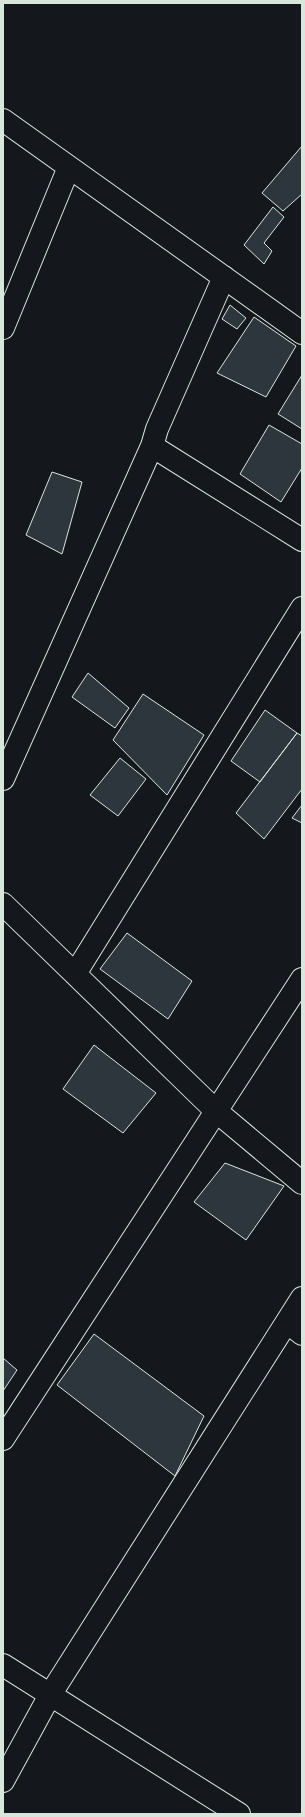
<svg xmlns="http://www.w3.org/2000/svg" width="305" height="1817" viewBox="0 0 305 1817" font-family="'Open Sans',sans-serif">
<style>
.building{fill:#2c363c;stroke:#d8e6dc}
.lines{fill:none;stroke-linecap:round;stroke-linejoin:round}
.minor-casing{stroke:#d8e6dc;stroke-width:24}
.minor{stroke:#14181c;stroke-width:22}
</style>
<rect width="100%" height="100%" fill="#14181c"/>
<path class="building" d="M 302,146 L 302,194 L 283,211 L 262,193 Z
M 273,207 L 284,217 L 264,243 L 272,251 L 264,264 L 244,245 Z
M 230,305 L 246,318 L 237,329 L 222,319 Z
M 254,317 L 296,346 L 266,397 L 217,373 Z
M 302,375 L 302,429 L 278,414 Z
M 269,425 L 302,444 L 302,468 L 281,502 L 240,474 Z
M 52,472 L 82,482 L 62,554 L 26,535 Z
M 88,673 L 129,708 L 115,728 L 72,697 Z
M 143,694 L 204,735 L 167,795 L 113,740 Z
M 265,710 L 297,733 L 260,782 L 231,761 Z
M 297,733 L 302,736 L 302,789 L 264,839 L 236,813 Z
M 120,758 L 146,779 L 118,816 L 90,795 Z
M 302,805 L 302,823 L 292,818 Z
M 127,933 L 192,981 L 168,1019 L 100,969 Z
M 94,1045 L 156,1093 L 123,1133 L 63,1089 Z
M 225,1163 L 284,1186 L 246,1240 L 194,1202 Z
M 94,1334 L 204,1416 L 175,1476 L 57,1385 Z
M 3,1358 L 17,1370 L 3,1391 Z"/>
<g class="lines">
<g class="minor-casing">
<path id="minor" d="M 3,120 L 302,333
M 3,328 L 69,167
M 152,446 L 302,540
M 3,779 L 152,446 L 157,429 L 224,277
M 3,904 L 216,1111 L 302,1183
M 75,974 L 302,608
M 287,1322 L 302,1334
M 3,1439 L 302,979
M 3,1665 L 239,1814
M 3,1781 L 50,1695 L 302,1298"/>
</g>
<use href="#minor" class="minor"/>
</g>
<rect width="305" height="1817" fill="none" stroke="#d8e6dc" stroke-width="8"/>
</svg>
